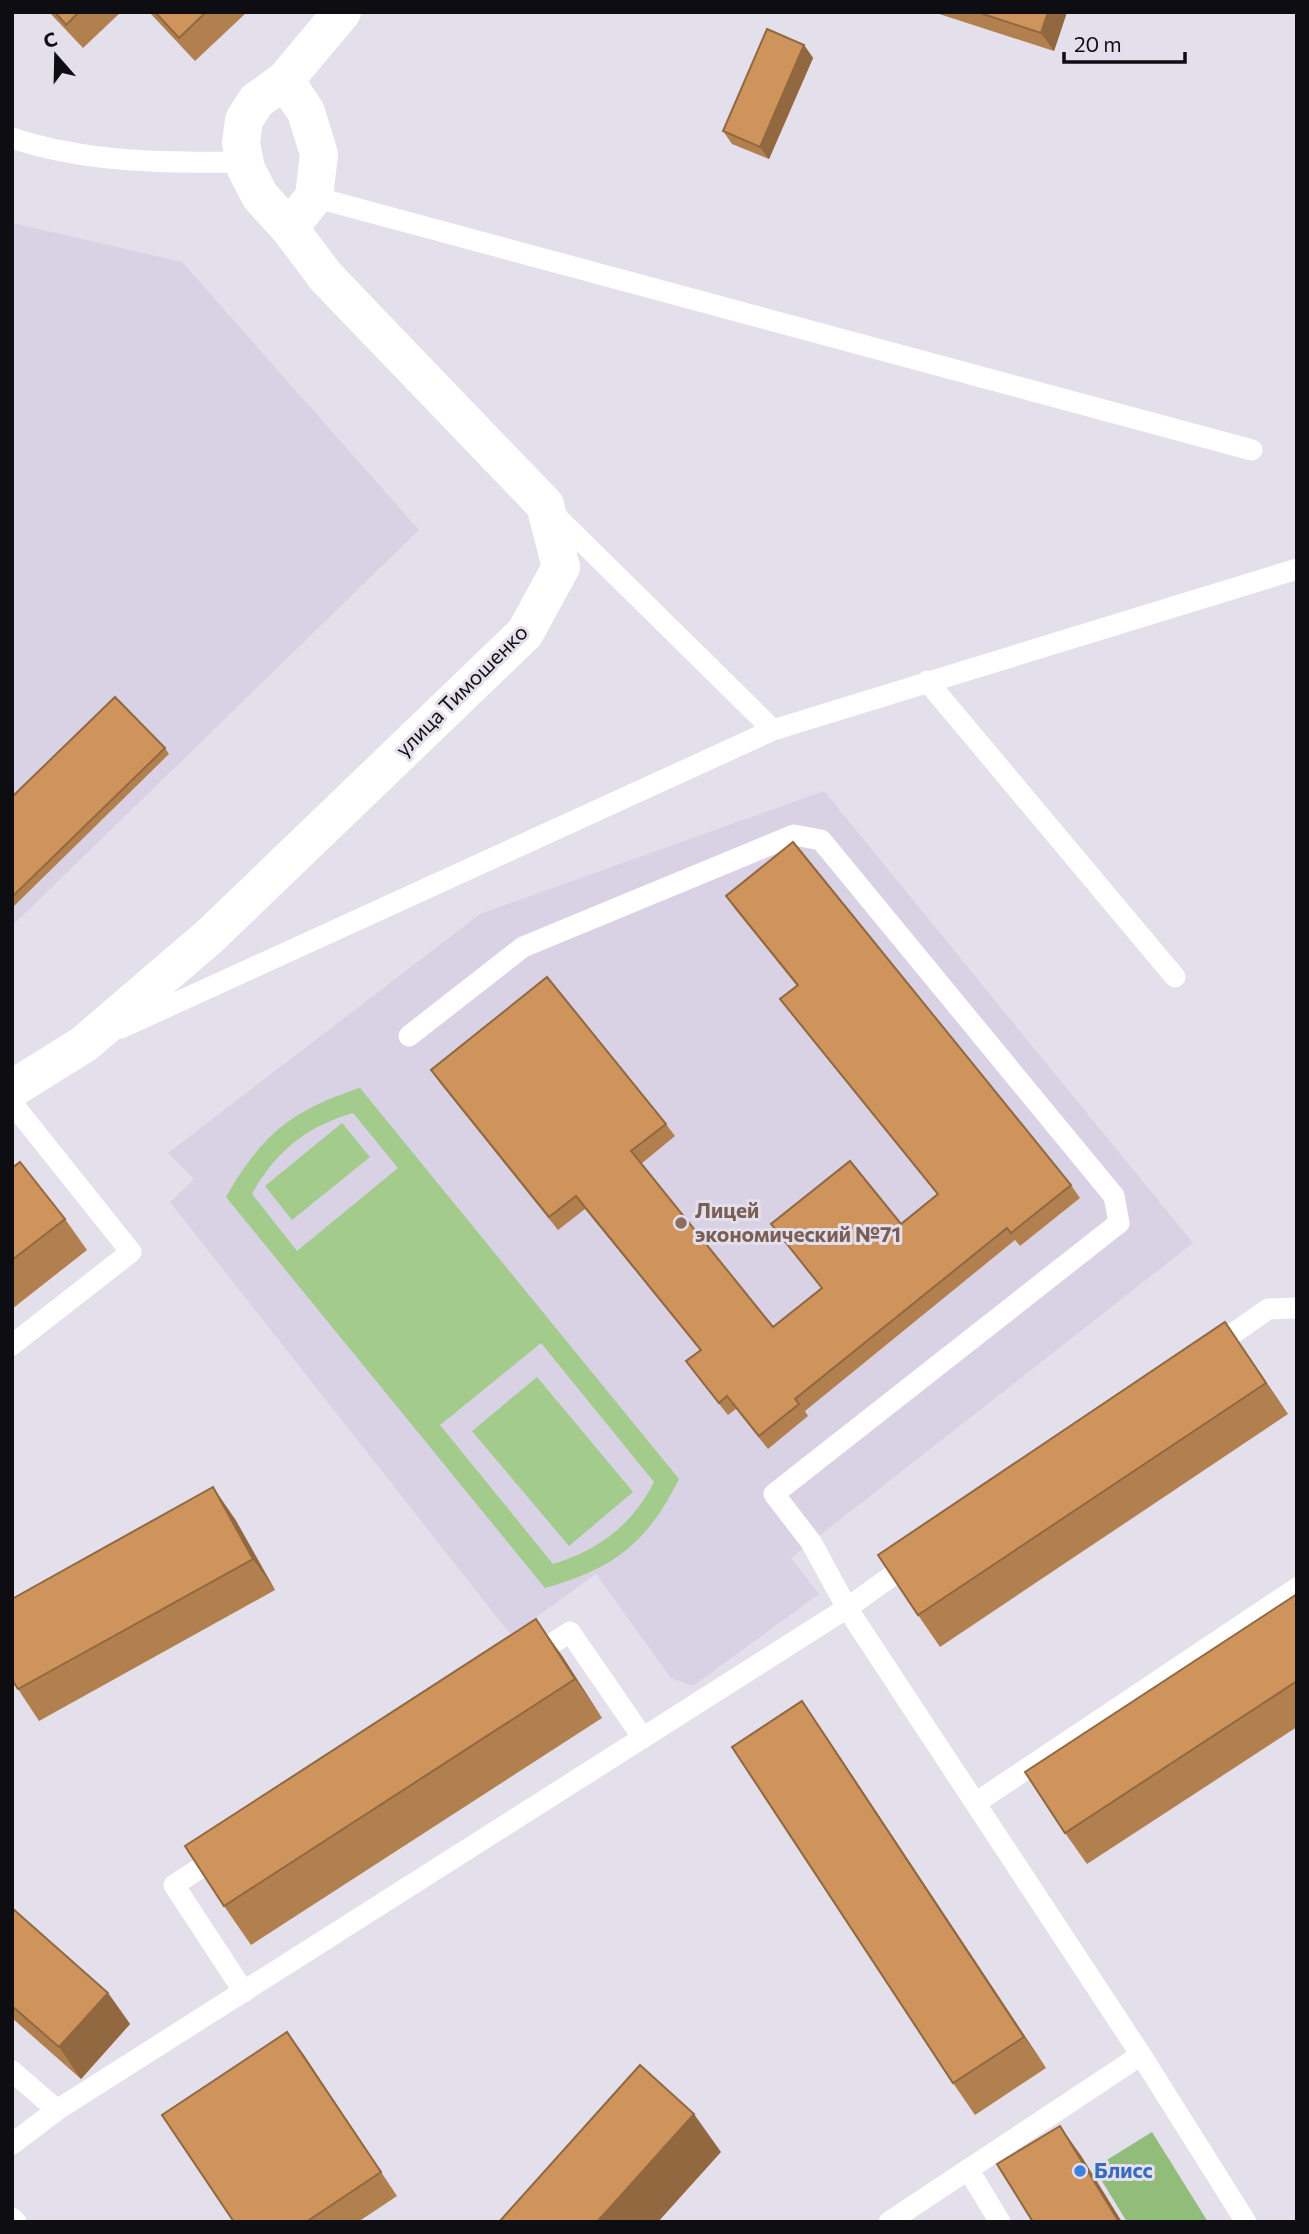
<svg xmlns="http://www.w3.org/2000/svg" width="1309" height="2234" viewBox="0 0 1309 2234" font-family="Commissioner,sans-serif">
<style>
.built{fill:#d8d2e4}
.green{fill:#a2cb8c;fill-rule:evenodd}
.forest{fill:#91bc7a}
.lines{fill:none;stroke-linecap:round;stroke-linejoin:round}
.lane{stroke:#fff;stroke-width:21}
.secondary{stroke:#fff;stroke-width:38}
.wall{fill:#b27f4f}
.shaded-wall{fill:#916840}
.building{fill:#cf945c;stroke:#916840;stroke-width:2}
.education-dot{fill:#8d6e63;stroke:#e3dfeb;stroke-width:2.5}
.shop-dot{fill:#3f7fe0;stroke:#e3dfeb;stroke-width:2.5}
.labels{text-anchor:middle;stroke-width:6;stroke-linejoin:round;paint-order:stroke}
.street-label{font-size:21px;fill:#0e0d11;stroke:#e3dfeb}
.education-label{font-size:21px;font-weight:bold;fill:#785e54;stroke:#e3dfeb;text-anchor:start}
.shop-label{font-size:21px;font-weight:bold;fill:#366cbe;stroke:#e3dfeb;text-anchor:start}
</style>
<rect width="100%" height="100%" fill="#e3dfeb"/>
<path class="built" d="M 12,223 L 182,262 L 419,530 L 12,926 Z
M 824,791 L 1193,1243 L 791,1558 L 819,1594 L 693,1686 L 671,1678 L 596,1574 L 511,1635 L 170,1202 L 194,1179 L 168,1153 L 480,914 Z"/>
<path class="green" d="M 360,1088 L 679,1479 C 646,1544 615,1568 545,1588 L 226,1197 C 262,1134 292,1110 360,1088 ZM 353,1113 L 398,1168 L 297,1251 L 252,1194 C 275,1152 307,1126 353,1113 ZM 541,1343 L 654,1482 C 632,1525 599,1550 553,1564 L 440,1425 Z
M 342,1123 L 370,1157 L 292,1220 L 265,1186 Z
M 537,1377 L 633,1492 L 569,1546 L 472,1431 Z"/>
<path class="forest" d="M 1152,2132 L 1208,2222 L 1127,2222 L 1094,2168 Z"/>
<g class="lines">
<path class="lane" d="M 12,138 C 87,163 167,163 245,162
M 314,197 L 1252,450
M 553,513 L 773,730
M 927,681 L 1175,977
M 121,1028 L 773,730 L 1297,569
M 409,1036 L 523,947 L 794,835 L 821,840 L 1114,1196 L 1119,1223 L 774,1494 L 811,1542 L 847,1608 L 914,1560
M 12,1103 L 131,1252 L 12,1345
M 1211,1349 L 1268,1309 L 1297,1308
M 530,1658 L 570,1632 L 643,1738
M 977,1802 L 1297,1588
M 222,1854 L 174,1885 L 244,1992
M 12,2071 L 57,2110
M 12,2144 L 57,2110 L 847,1608 L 1141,2055 L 1246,2222
M 968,2169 L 1000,2222
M 12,2218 L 16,2222
M 889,2222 L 1141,2055"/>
<path class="secondary" d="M 285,80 L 306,112 L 319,154 L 314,197 L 289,228
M 12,1089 L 84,1044 L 210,936 L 525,633 L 561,567 L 545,505 L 326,277 L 289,228 L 260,196 L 246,169 L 241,143 L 244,120 L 256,101 L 285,80 L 342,12"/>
</g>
<path class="wall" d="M 49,12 L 121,12 L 83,48 Z
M 149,12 L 247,12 L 195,61 Z
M 933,12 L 1067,12 L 1054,51 Z
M 804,45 L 813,58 L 769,159 L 732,144 L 723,131 Z
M 165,748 L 169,754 L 12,908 L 12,794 L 13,796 Z
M 726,896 L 1071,1185 L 1080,1198 L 1020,1246 L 1015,1240 L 805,1411 L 808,1416 L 768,1449 L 736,1409 L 728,1415 L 695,1374 L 686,1361 L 700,1350 L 585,1209 L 558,1230 L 440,1083 L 431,1070 L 666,1124 L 675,1136 L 641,1164 L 773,1327 L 821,1288 L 771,1224 L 901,1224 L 937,1194 L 789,1011 L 780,999 L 797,986 L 735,909 Z
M 12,1168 L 65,1219 L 87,1250 L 12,1309 Z
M 1225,1322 L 1288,1414 L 940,1647 L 918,1615 Z
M 235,1519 L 275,1590 L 39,1721 L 18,1689 Z
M 1297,1594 L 1297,1727 L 1087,1864 L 1065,1833 Z
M 536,1619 L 602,1718 L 251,1945 L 224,1906 Z
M 802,1701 L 824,1733 L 1046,2068 L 975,2115 L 953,2083 Z
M 12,1908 L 108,1993 L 130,2024 L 81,2079 L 12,2018 Z
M 287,2032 L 397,2196 L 358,2222 L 234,2222 Z"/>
<path class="shaded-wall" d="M 1048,12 L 1067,12 L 1054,51 L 1041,33 Z
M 804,45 L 813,58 L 769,159 L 760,147 Z
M 1225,1322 L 1247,1354 L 1288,1414 L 1266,1383 Z
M 213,1487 L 235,1519 L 275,1590 L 253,1559 Z
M 536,1619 L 563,1657 L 602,1718 L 575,1679 Z
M 802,1701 L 824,1733 L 1046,2068 L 1024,2037 Z
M 108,1993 L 130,2024 L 81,2079 L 59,2047 Z
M 287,2032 L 304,2055 L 397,2196 L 381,2172 Z
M 694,2114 L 721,2152 L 658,2222 L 597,2222 Z
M 1060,2126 L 1082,2157 L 1122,2222 L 1119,2222 Z"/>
<path class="building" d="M 55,12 L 79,12 L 66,25 Z
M 155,12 L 206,12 L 179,38 Z
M 977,12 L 1048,12 L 1041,33 Z
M 767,29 L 804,45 L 760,147 L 723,131 Z
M 115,697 L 165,748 L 12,897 L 12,794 L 13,796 Z
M 793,842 L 1071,1185 L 1011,1233 L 1007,1228 L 795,1399 L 799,1404 L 759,1436 L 727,1396 L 719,1403 L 686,1361 L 701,1350 L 576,1196 L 549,1217 L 431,1070 L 547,977 L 666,1124 L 631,1151 L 773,1327 L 822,1288 L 771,1224 L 850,1161 L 901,1224 L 938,1194 L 780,999 L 798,985 L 726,896 Z
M 20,1162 L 65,1219 L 12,1260 L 12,1168 Z
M 1225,1322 L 1266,1383 L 918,1615 L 878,1555 Z
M 213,1487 L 253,1559 L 18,1689 L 12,1680 L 12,1599 Z
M 1297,1594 L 1297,1681 L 1065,1833 L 1025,1772 Z
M 536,1619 L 575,1679 L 224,1906 L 185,1846 Z
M 802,1701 L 1024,2037 L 953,2083 L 732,1747 Z
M 12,1908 L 108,1993 L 59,2047 L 12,2006 Z
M 287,2032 L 381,2172 L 306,2222 L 234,2222 L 162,2115 Z
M 640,2065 L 694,2114 L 597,2222 L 499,2222 Z
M 1060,2126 L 1119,2222 L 1033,2222 L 997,2164 Z"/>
<circle class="education-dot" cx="681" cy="1223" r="7"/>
<circle class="shop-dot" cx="1080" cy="2171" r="7"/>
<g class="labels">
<g class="street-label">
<text transform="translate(462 691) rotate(-45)" y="7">улица Тимошенко</text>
</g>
<g class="education-label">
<text x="695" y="1218">Лицей<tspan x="695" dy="24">экономический №71</tspan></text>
</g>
<g class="shop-label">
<text x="1094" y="2178">Блисс</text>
</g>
</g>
<rect width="1309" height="2234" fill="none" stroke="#0e0d11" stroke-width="28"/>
<g transform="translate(56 56) rotate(340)" stroke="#e3dfeb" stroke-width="5" paint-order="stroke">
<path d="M0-5L12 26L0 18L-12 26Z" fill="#0e0d11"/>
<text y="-10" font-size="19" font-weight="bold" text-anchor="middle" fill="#0e0d11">С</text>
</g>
<path d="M1064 52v10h121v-10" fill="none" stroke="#0e0d11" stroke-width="3.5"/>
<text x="1074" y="52" font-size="21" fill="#0e0d11" stroke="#e3dfeb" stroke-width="5" paint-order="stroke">20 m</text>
</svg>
